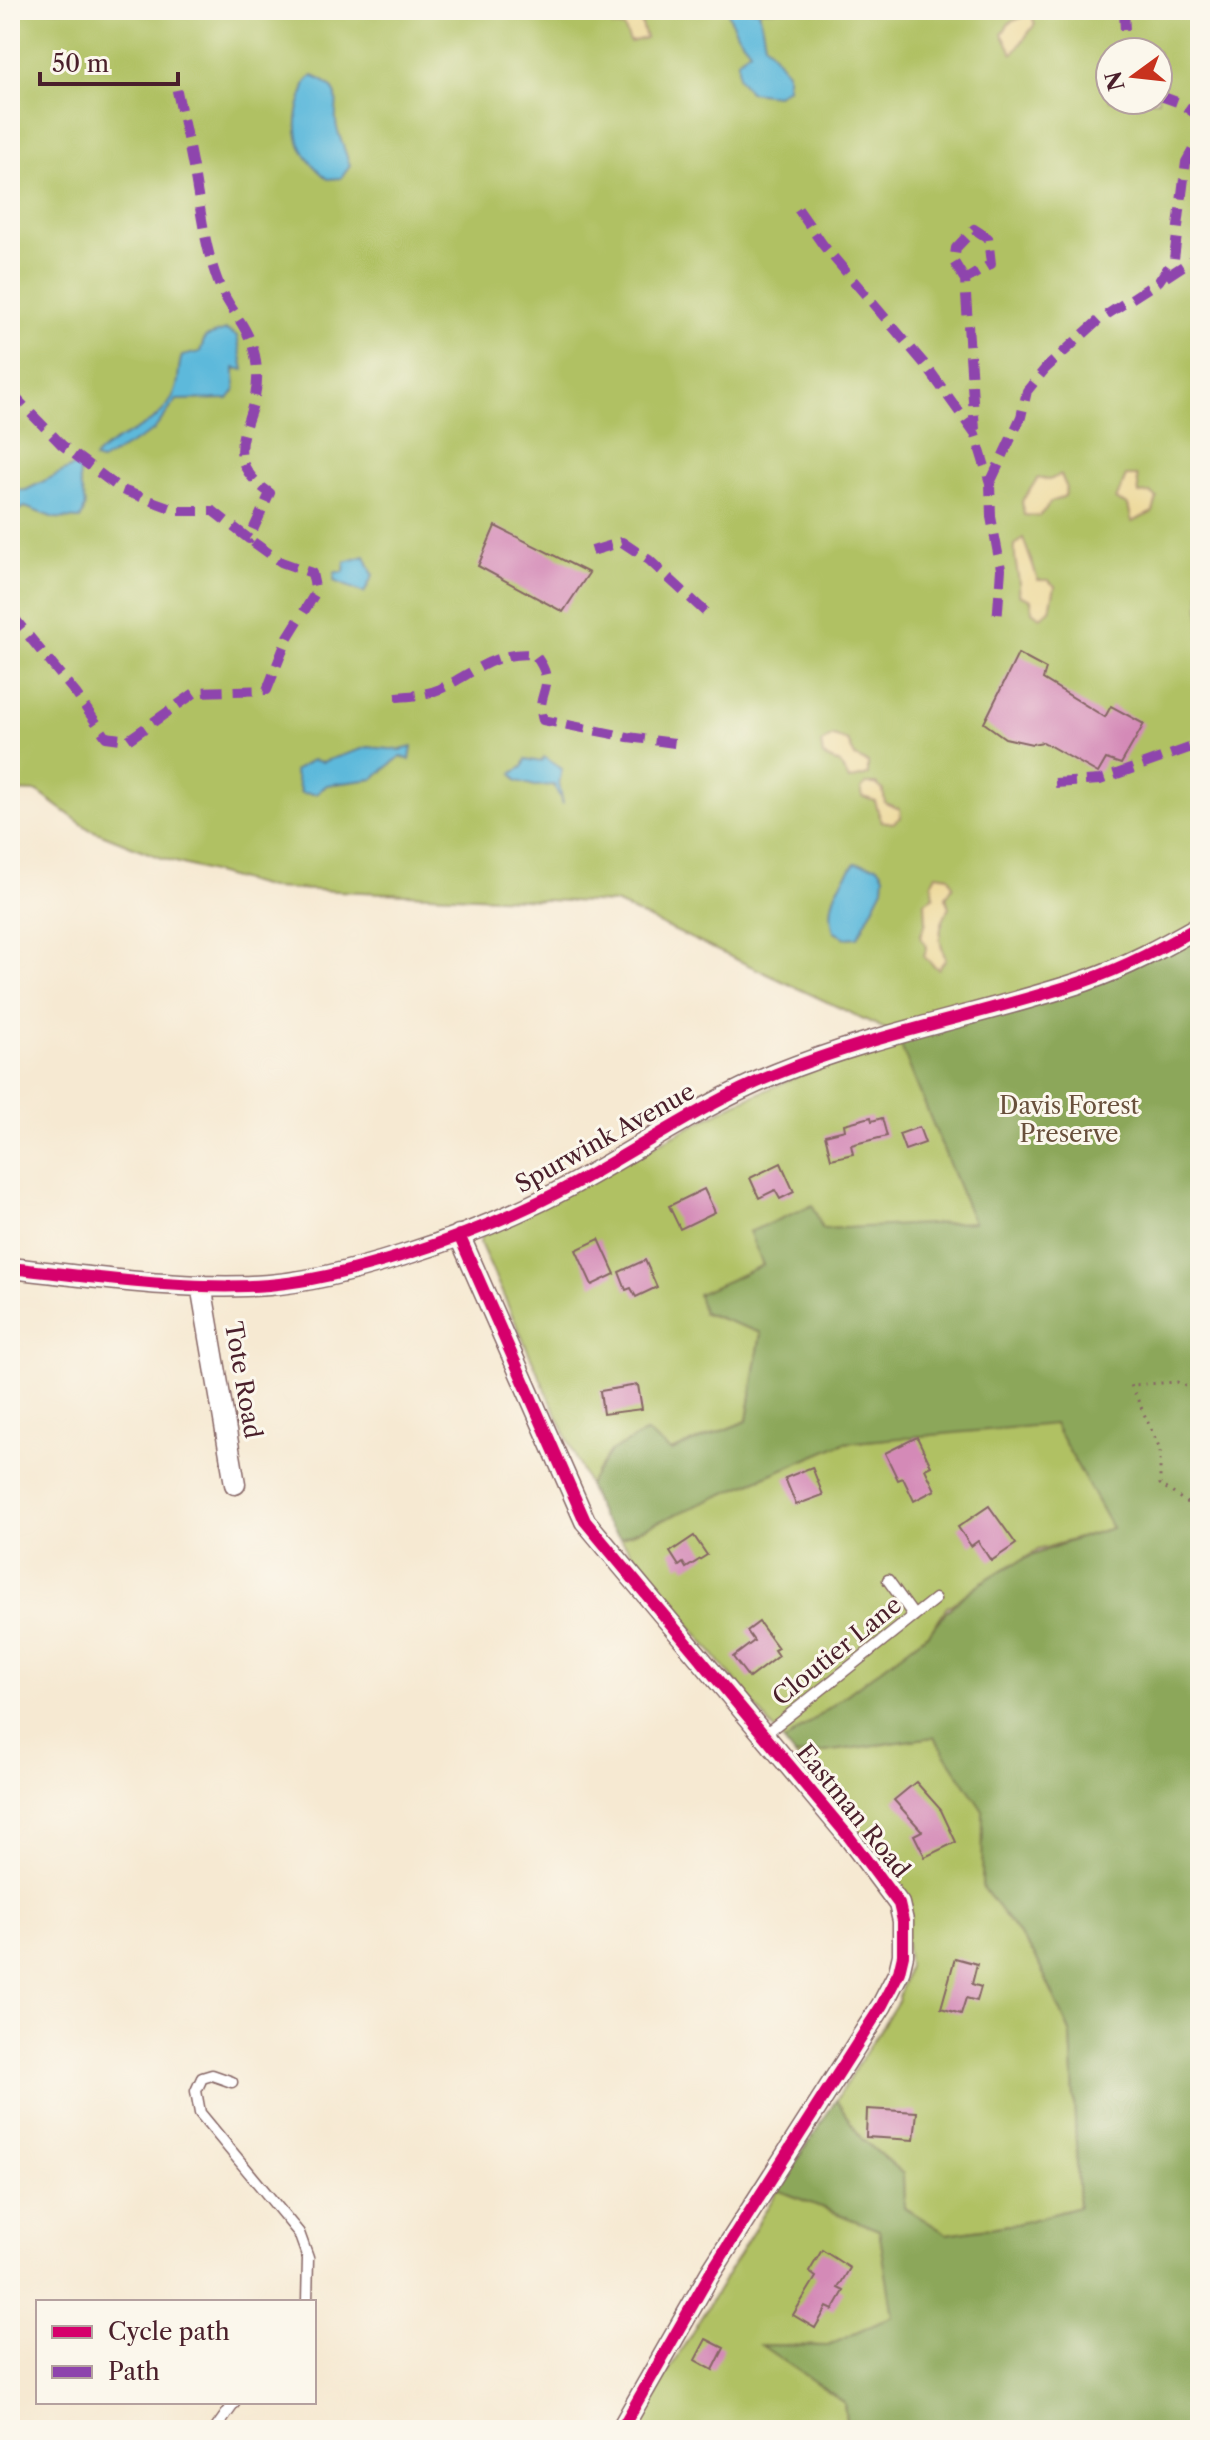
<svg xmlns="http://www.w3.org/2000/svg" width="1210" height="2440" viewBox="0 0 1210 2440" font-family="'Libre Caslon Text',serif">
<style>
.green{fill:#b0c164;stroke:#7d7048;stroke-width:2;fill-rule:evenodd}
.forest{fill:#8ca75a;stroke:#6b6342;stroke-width:2}
.sand{fill:#eeda9e;stroke:#9c7c64;stroke-width:2}
.water{fill:#5db9db;stroke:#546c83;stroke-width:2}
.building{fill:#d48ab7}
.lines{fill:none;stroke-linecap:round;stroke-linejoin:round}
.lane-casing{stroke:#866665;stroke-width:13}
.street-casing{stroke:#866665;stroke-width:23}
.path{stroke:#866665;stroke-width:3;stroke-dasharray:2 6;stroke-linecap:butt}
.lane{stroke:#fff;stroke-width:10}
.street{stroke:#fff;stroke-width:20}
.quiet{stroke:#8e44ad;stroke-width:10;stroke-dasharray:20 10;stroke-linecap:butt}
.cycleway-casing{stroke:#fbf7ec;stroke-width:17}
.cycleway{stroke:#d6006c;stroke-width:12}
.labels{text-anchor:middle;stroke-width:6;stroke-linejoin:round;paint-order:stroke}
.park-label{font-size:24px;fill:#69503c;stroke:#fbf7ec}
.street-label{font-size:24px;fill:#4a1f2b;stroke:#fbf7ec}
</style>
<rect width="100%" height="100%" fill="#fbf7ec"/>
<filter id="ink" filterUnits="userSpaceOnUse"><feTurbulence type="fractalNoise" baseFrequency=".0125" numOctaves="2"/><feDisplacementMap in="SourceGraphic" scale="16" xChannelSelector="R" yChannelSelector="G"/><feConvolveMatrix kernelMatrix="1 2 1 2 8 2 1 2 1" color-interpolation-filters="sRGB"/></filter>
<filter id="wash" filterUnits="userSpaceOnUse"><feTurbulence type="fractalNoise" baseFrequency=".006" numOctaves="4" result="noise"/><feDisplacementMap in="SourceGraphic" scale="32" xChannelSelector="R" yChannelSelector="G"/><feGaussianBlur stdDeviation="1.8" result="paint"/><feColorMatrix in="noise" values="0 0 0 0 0 0 0 0 0 0 0 0 0 0 0 0 0 1.4 0 .05"/><feComposite in="paint" operator="in"/></filter>
<g filter="url(#wash)">
<rect width="100%" height="100%" fill="#f6e9d2"/>
<path class="green" d="M 10,10 L 1200,10 L 1200,2130 L 982,1886 L 1036,1957 L 1071,2034 L 1079,2207 L 1016,2224 L 947,2234 L 904,2207 L 903,2174 L 861,2138 L 836,2100 L 898,2001 L 908,1966 L 900,1892 L 892,1877 L 795,1756 L 934,1737 L 952,1763 L 900,1655 L 784,1742 L 620,1538 L 844,1443 L 1051,1423 L 750,1232 L 763,1265 L 703,1313 L 761,1332 L 747,1421 L 671,1451 L 610,1452 L 588,1485 L 480,1243 L 481,1236 L 734,1104 L 896,1034 L 615,903 L 269,888 L 161,858 L 89,829 L 38,792 L 10,791 ZM 1110,52 L 1158,52 L 1158,100 L 1110,100 ZM 1109,1529 L 909,1648 L 930,1632 L 947,1607 L 1038,1550 Z
M 778,2190 L 879,2230 L 894,2316 L 828,2346 L 763,2345 L 844,2402 L 847,2430 L 633,2430 Z"/>
<path class="forest" d="M 1200,926 L 1200,2430 L 847,2430 L 844,2402 L 761,2345 L 828,2346 L 893,2316 L 879,2230 L 778,2190 L 836,2100 L 861,2138 L 903,2174 L 904,2207 L 947,2234 L 1016,2224 L 1079,2207 L 1071,2034 L 1036,1957 L 982,1886 L 983,1811 L 934,1737 L 795,1756 L 784,1742 L 930,1632 C 970,1573 1047,1547 1112,1528 L 1054,1424 L 844,1443 L 620,1538 L 602,1518 L 588,1485 L 610,1452 L 646,1432 L 671,1451 L 747,1421 L 761,1333 L 703,1312 L 698,1294 L 763,1265 L 749,1232 L 813,1205 L 822,1229 L 973,1222 L 896,1034 L 1086,980 Z"/>
<path class="sand" d="M 617,10 L 649,10 L 641,22 L 646,38 L 630,42 L 624,27 L 613,27 Z
M 1031,14 L 1035,24 L 1013,54 L 1002,34 L 1010,22 Z
M 1061,475 L 1066,486 L 1065,496 L 1051,502 L 1040,516 L 1024,515 L 1022,501 L 1038,478 L 1049,480 Z
M 1126,476 L 1137,476 L 1139,494 L 1150,493 L 1157,498 L 1153,512 L 1132,522 L 1128,505 L 1116,500 Z
M 1023,538 L 1038,580 L 1048,580 L 1055,586 L 1050,610 L 1040,617 L 1032,611 L 1031,600 L 1019,595 C 1021,577 1013,563 1015,545 Z
M 833,736 L 848,741 L 855,757 L 868,763 L 868,775 L 849,780 L 840,764 L 823,756 L 821,743 Z
M 866,784 L 876,784 L 883,790 L 885,803 L 900,809 L 901,817 L 893,823 L 881,821 L 875,801 L 863,797 L 861,789 Z
M 936,874 L 949,876 L 953,886 L 946,897 L 949,908 C 939,924 937,941 946,959 L 938,969 L 924,957 L 927,947 L 920,937 L 926,922 L 925,902 L 934,896 L 932,882 Z"/>
<path class="water" d="M 727,10 L 759,10 L 765,43 L 787,72 L 787,88 L 777,95 L 749,92 L 738,77 L 738,60 L 750,50 L 737,34 Z
M 313,76 C 350,91 331,106 337,128 C 341,141 346,153 350,166 L 341,178 L 328,179 C 298,155 290,132 302,97 C 305,87 303,83 313,76 Z
M 226,330 L 237,336 L 244,370 L 235,368 L 235,390 L 228,399 L 177,400 L 153,431 L 101,461 L 94,459 C 112,434 161,429 175,392 C 180,381 177,368 182,356 L 200,352 L 205,337 Z
M 72,467 L 81,468 C 74,489 93,500 80,519 L 54,518 L 25,507 L 10,514 L 10,491 L 26,490 Z
M 365,556 L 373,575 L 364,593 L 334,581 L 335,572 L 344,572 L 345,562 Z
M 368,747 L 400,750 L 412,747 L 410,760 L 401,756 L 373,779 L 327,785 L 316,794 L 301,793 L 294,771 L 312,760 L 322,762 Z
M 544,757 L 562,769 L 559,783 L 563,804 L 554,785 L 535,786 L 517,781 L 512,773 L 523,767 L 526,759 L 541,762 Z
M 855,863 L 878,866 L 884,875 L 883,888 L 858,937 L 846,938 L 834,932 C 825,903 838,886 855,863 Z"/>
<g id="blocks">
<path class="building" d="M 495,526 L 589,573 L 563,612 L 478,566 Z
M 1018,654 L 1046,669 L 1043,679 L 1105,717 L 1111,706 L 1144,724 L 1121,764 L 1106,759 L 1098,773 L 1043,742 L 1032,744 L 1005,738 L 984,723 Z
M 871,1117 L 872,1121 L 882,1118 L 887,1136 L 851,1145 L 853,1154 L 831,1159 L 825,1135 L 845,1130 L 844,1124 Z
M 919,1127 L 925,1143 L 905,1150 L 899,1134 Z
M 781,1163 L 794,1192 L 780,1199 L 775,1190 L 759,1198 L 750,1178 Z
M 704,1189 L 715,1212 L 680,1229 L 669,1206 Z
M 599,1239 L 615,1274 L 592,1285 L 576,1250 Z
M 645,1260 L 657,1287 L 636,1297 L 631,1288 L 626,1290 L 619,1272 Z
M 638,1385 L 642,1409 L 603,1414 L 600,1391 Z
M 917,1437 L 931,1466 L 925,1469 L 935,1490 L 914,1501 L 903,1478 L 898,1480 L 885,1453 Z
M 812,1467 L 823,1495 L 796,1505 L 785,1478 Z
M 989,1506 L 1016,1544 L 991,1561 L 978,1541 L 971,1546 L 958,1527 Z
M 694,1536 L 707,1555 L 686,1568 L 683,1563 L 679,1566 L 670,1552 Z
M 759,1622 L 778,1648 L 774,1650 L 778,1656 L 749,1678 L 733,1657 L 754,1641 L 747,1631 Z
M 916,1782 L 941,1810 L 956,1842 L 925,1857 L 914,1835 L 922,1831 L 894,1800 Z
M 955,1958 L 977,1964 L 972,1984 L 981,1987 L 977,2001 L 966,1998 L 961,2014 L 941,2008 Z
M 867,2109 L 917,2112 L 914,2140 L 866,2137 Z
M 822,2250 L 850,2268 L 838,2288 L 844,2291 L 833,2310 L 827,2307 L 815,2328 L 793,2315 L 816,2277 L 809,2272 Z
M 706,2339 L 724,2348 L 713,2370 L 695,2360 Z"/>
</g>
</g>
<g filter="url(#ink)">
<use href="#blocks" fill-opacity="0" stroke="#866665" stroke-width="2"/>
<g class="lines">
<g class="lane-casing">
<path id="lane" d="M 888,1580 L 914,1616
M 764,1735 L 935,1599
M 232,2082 L 212,2075 L 202,2078 L 196,2091 L 200,2113 L 299,2233 L 308,2258 L 307,2302
M 215,2430 L 235,2402"/>
</g>
<g class="street-casing">
<path id="street" d="M 459,1235 L 585,1521 L 849,1837 L 899,1904 L 903,1921 L 903,1955 L 899,1972 L 882,2005 L 710,2274 L 621,2430
M 10,1268 C 95,1277 184,1291 269,1285 C 344,1279 461,1239 530,1206 C 614,1167 689,1109 776,1074 C 876,1033 983,1015 1085,981 C 1126,967 1163,947 1200,926
M 201,1285 L 235,1484"/>
</g>
<path class="path" d="M 1200,1393 L 1177,1382 L 1131,1385 L 1160,1449 L 1160,1484 L 1200,1512"/>
<use href="#lane" class="lane"/>
<use href="#street" class="street"/>
<path class="quiet" d="M 1124,10 L 1126,52
M 1158,95 L 1180,103 L 1200,117
M 798,209 L 823,245 L 927,367 L 975,434 L 990,483 L 991,517 L 1001,569 L 997,623
M 1166,277 L 1200,255
M 965,280 L 954,262 L 956,248 L 974,229 L 988,238 L 991,264 L 965,280 L 975,430
M 10,392 L 62,445 L 122,490 L 179,511 L 213,511 L 249,539 L 270,493 C 212,453 260,422 257,373 C 256,330 230,315 217,279 C 205,247 201,212 195,178 C 189,146 182,114 175,82
M 990,483 L 1021,417 L 1027,391 L 1045,369 L 1100,319 L 1159,281 L 1174,259 L 1186,162 L 1200,137
M 592,551 L 622,542 L 649,560 L 711,617
M 10,613 L 77,695 L 106,737 L 128,740 L 196,692 L 267,690 L 288,637 L 316,592 L 312,573 L 281,562 L 249,539
M 396,697 C 410,696 426,695 440,689 C 474,673 495,650 535,655 C 560,688 534,691 543,720 L 628,737 L 683,744
M 1055,783 L 1100,780 L 1200,744"/>
<g class="cycleway-casing">
<path id="cycleway" d="M 459,1235 L 585,1521 L 849,1837 L 899,1904 L 903,1921 L 903,1955 L 899,1972 L 882,2005 L 710,2274 L 621,2430
M 10,1268 C 95,1277 184,1291 269,1285 C 344,1279 461,1239 530,1206 C 614,1167 689,1109 776,1074 C 876,1033 983,1015 1085,981 C 1126,967 1163,947 1200,926"/>
</g>
<use href="#cycleway" class="cycleway"/>
</g>
</g>
<g class="labels">
<g class="park-label">
<text x="1069" y="1114">Davis Forest<tspan x="1069" dy="28">Preserve</tspan></text>
</g>
<g class="street-label">
<text transform="translate(605 1138) rotate(-29)" y="8">Spurwink Avenue</text>
<text transform="translate(243 1380) rotate(80)" y="8">Tote Road</text>
<text transform="translate(837 1651) rotate(-39)" y="8">Cloutier Lane</text>
<text transform="translate(853 1811) rotate(51)" y="8">Eastman Road</text>
</g>
</g>
<rect width="1210" height="2440" fill="none" stroke="#fbf7ec" stroke-width="40"/>
<rect x="36" y="2300" width="280" height="104" fill="#fbf7ec" stroke="#b4a19f" stroke-width="2"/>
<rect x="52" y="2326" width="40" height="12" fill="#d6006c" stroke="#b4a19f" stroke-width="2"/>
<text x="108" y="2340" font-size="24" fill="#4a1f2b">Cycle path</text>
<rect x="52" y="2366" width="40" height="12" fill="#8e44ad" stroke="#b4a19f" stroke-width="2"/>
<text x="108" y="2380" font-size="24" fill="#4a1f2b">Path</text>
<g transform="translate(1134 76) rotate(255)"><circle r="38" fill="#fbf7ec" stroke="#b4a19f" stroke-width="2"/>
<path d="M0-6L14 30L0 20L-14 30Z" fill="#c8321e"/>
<text y="-12" font-size="22" font-weight="bold" text-anchor="middle" fill="#4a1f2b">N</text>
</g>
<path d="M40 72v12h138v-12" fill="none" stroke="#4a1f2b" stroke-width="4"/>
<text x="52" y="72" font-size="24" fill="#4a1f2b" stroke="#fbf7ec" stroke-width="6" paint-order="stroke">50 m</text>
</svg>
